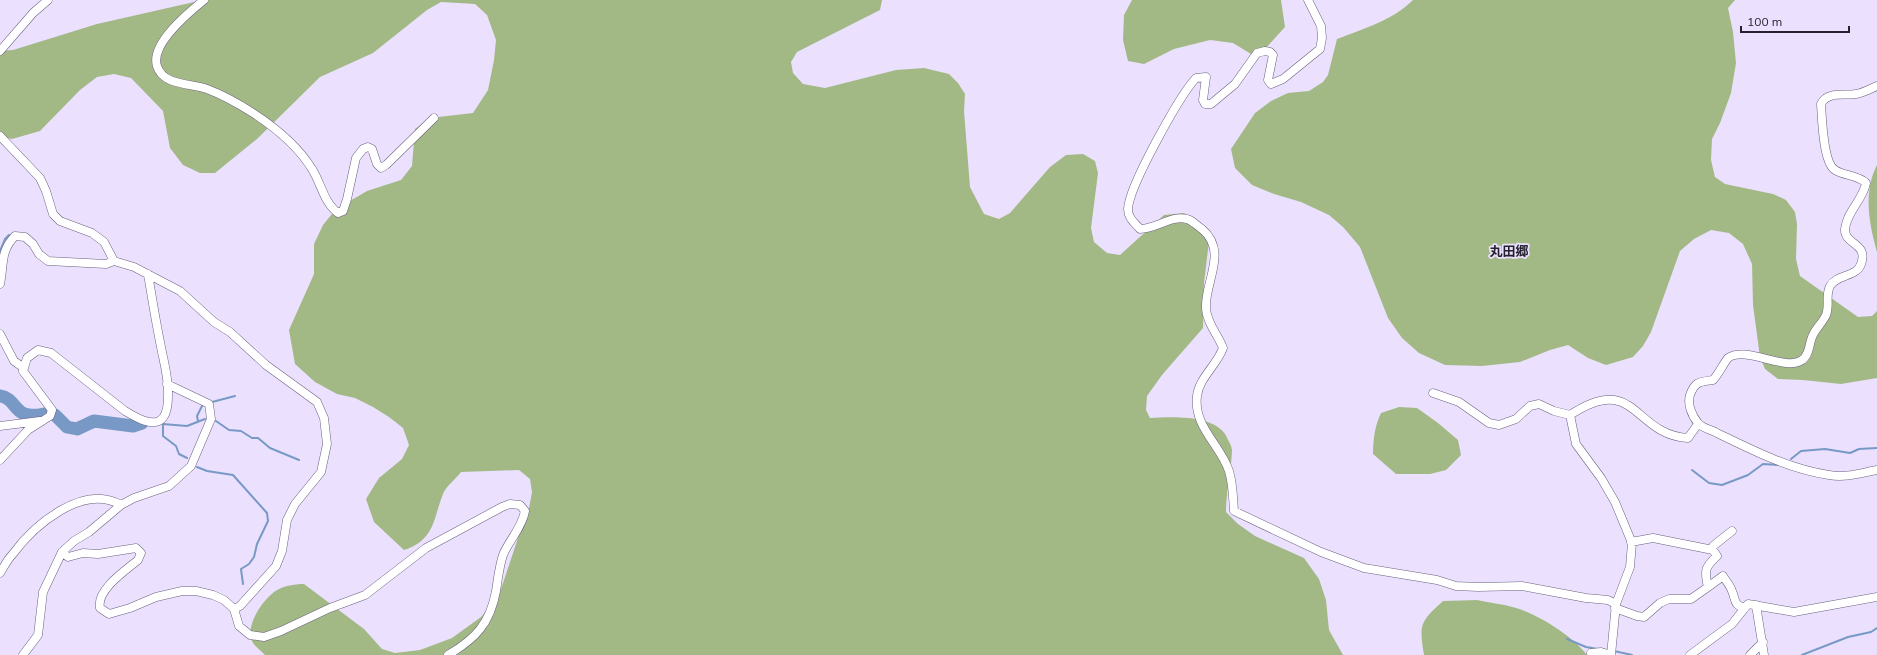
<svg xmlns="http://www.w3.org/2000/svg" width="1877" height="655" viewBox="0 0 1877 655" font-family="Mulish,'Noto Sans JP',sans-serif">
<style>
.forest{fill:#a2b986}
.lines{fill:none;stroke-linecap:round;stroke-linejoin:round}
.stream{stroke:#7899c5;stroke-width:2}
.river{stroke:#7899c5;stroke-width:13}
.minor-casing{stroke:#6b607e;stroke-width:9}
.minor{stroke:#fff;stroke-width:8}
.labels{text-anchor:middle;stroke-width:3.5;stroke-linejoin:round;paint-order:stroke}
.quarter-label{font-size:13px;font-weight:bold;fill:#26212e;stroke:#ebe1fe}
</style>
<rect width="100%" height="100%" fill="#ebe1fe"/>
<path class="forest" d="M 203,0 L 882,0 L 880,10 L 797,52 L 791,62 L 793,73 L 803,84 L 825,88 L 896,70 L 924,68 L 949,74 L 958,83 L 965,94 L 964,111 L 970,187 L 984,214 L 999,219 L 1010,213 L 1050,167 L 1066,155 L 1083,154 L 1095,161 L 1098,173 L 1091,228 L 1094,242 L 1107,253 L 1120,255 L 1164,215 L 1184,213 L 1204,225 L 1210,233 L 1204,283 L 1203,328 L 1162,375 L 1147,396 L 1146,410 L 1150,418 C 1173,417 1219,414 1228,440 C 1230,443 1232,447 1232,451 C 1231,472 1226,492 1226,512 L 1238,524 L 1255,536 L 1304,558 L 1319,579 L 1326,600 L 1329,630 L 1343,655 L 265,655 C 261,651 254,646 252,641 C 245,626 262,601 274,592 C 282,586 294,584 304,584 L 364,629 L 382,649 L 395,653 L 420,650 L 452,638 L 481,617 L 498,598 L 518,538 L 528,514 L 532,492 L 530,479 L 519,470 L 461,472 C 456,479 446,486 443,494 C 433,519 435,540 404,550 L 374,522 L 366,499 L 379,478 L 402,459 L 409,445 L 403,428 L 389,417 L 373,407 L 355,398 L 337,394 L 315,382 L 295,364 L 289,330 L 314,274 L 314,244 L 323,225 L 336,209 L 367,191 L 401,180 L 412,166 L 415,129 L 430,118 L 473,113 L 488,90 L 494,60 L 496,40 L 487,15 L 475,4 L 441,2 L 427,10 L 373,53 L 320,77 L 257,139 L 215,173 L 200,173 L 183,165 L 170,148 L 163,111 L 131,78 L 114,74 L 97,77 L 80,90 L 40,131 L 12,139 L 0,137 L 0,51 L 13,50 L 97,24 Z
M 1132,0 L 1281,0 L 1285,27 L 1266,48 L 1251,54 L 1233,43 L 1210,40 L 1174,49 L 1144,64 L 1128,61 L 1123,40 L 1124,15 Z
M 1413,0 L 1735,0 L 1728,8 L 1733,32 L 1736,63 L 1731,93 L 1720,123 L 1712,139 L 1711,160 L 1715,177 L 1725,184 L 1773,194 L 1786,200 L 1795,212 L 1797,224 L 1796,259 L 1800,276 L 1858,317 L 1872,316 L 1877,311 L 1877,378 L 1841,384 L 1803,380 L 1778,379 L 1765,369 L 1760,357 L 1753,305 L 1752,264 L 1743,244 L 1729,233 L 1711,230 L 1694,239 L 1680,251 L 1651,332 L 1643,346 L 1633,357 L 1606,365 L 1588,358 L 1568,345 L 1550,350 L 1520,362 L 1482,366 L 1445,365 L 1419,353 L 1402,338 L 1388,318 L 1360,247 L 1343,227 L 1329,215 L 1301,202 L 1274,194 L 1252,185 L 1235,168 L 1231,149 L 1255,113 L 1271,101 L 1288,93 L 1309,91 L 1323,82 L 1328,75 L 1337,39 C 1363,29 1393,20 1413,0 Z
M 1877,165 L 1877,252 C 1869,224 1863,192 1877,165 Z
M 1399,407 L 1417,408 L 1438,423 L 1458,440 L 1461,455 L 1446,470 L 1430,474 L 1396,474 L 1373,454 C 1373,440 1375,425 1381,413 Z
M 1477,600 C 1490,603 1504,604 1516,608 C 1538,614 1574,637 1587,655 L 1424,655 C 1419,624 1420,622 1443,601 Z"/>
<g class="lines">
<path class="stream" d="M 0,251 L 5,239 L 9,235
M 212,402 L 235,396
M 198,421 L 197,416 L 202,406
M 216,421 L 229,430 L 241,431 L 252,438 L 258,438 L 270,448 L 299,460
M 163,424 L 187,426 L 205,419
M 163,425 L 163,436 L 176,446 L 179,454 L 187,458
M 1791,459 L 1801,451 L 1825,449 L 1850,453 L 1859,449 L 1877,448
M 197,467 L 207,471 L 233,475 L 267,513 L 268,521 L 257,544 L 254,557 L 249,564 L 241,569 L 243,584
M 1692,470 L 1709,483 L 1722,485 L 1748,475 L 1763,464 L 1779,465
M 1567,639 L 1586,647 L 1598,649
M 1614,651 L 1632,655
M 1802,655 L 1848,637 L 1871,632 L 1877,628"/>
<path class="river" d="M 0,396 C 19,399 12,421 44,414
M 55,415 L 67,427 L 77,429 L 94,421 L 133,426 L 142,423"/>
<g class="minor-casing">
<path id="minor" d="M 204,0 C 188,13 150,44 157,66 C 163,86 191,83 207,89 C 223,95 239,104 253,113 C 276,128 298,146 312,169 C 321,183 324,203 338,213 L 343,211 L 347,199 L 356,158 L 363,149 L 368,147 L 372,149 L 377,164 L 381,168 L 386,165 L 434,118
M 1308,0 L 1321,26 L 1322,38 L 1320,49 L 1283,79 L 1271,84 L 1268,80 L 1273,55 L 1270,52 L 1265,51 L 1257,53 L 1235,84 L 1211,104 L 1205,104 L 1203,100 L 1206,77 L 1196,78 C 1180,95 1129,186 1128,209 C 1128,218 1134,222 1140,229 C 1156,229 1171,215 1187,219 C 1192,220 1197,226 1202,229 C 1229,252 1204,282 1206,309 C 1207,323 1218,335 1223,348 C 1217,365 1199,378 1197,396 C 1193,426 1221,446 1229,471 C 1233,484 1233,498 1234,511 L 1321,552 L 1364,568 L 1437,580 L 1456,586 L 1478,587 L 1522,586 L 1586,598 L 1608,600 L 1616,604
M 0,51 L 33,13 L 48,0
M 1877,86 C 1870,89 1863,93 1856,94 C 1844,96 1827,91 1821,104 C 1822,118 1823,163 1835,170 C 1844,176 1858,175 1866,183 C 1863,200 1847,211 1845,229 C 1844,245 1869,243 1861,264 C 1857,277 1837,274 1830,286 C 1825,296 1830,305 1826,315 C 1823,322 1816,328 1813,335 C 1809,342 1810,355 1802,360 C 1785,372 1746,345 1728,358 C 1725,361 1718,375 1713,380 C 1700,382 1695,381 1690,395 C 1687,404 1692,416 1698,423 C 1702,428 1712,430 1717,433 C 1752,450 1789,469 1829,475 C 1846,478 1860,473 1877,470
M 0,136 L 40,178 L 46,191 L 53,214 L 60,221 L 92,233 L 104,242 L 114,261
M 0,284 C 4,265 0,251 15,236 L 25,237 L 33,244 L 39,254 L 48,261 L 106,264 L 114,261 L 134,267 L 180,291 L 214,322 L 230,332 L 266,365 L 317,402 L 324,418 L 327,444 L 321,472 L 295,504 L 287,520 L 282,551 L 276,566 L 240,606 L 234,609
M 0,334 L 14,361 L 24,368 L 23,371 L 52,410 L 50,416 L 28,430 L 0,460
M 23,371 L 27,358 L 38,350 L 51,353 L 125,411 C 134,416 149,426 159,421 C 167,417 168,404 168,396 C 169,379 164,363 161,347 C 156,323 152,298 148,274
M 1433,393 L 1459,402 L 1489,423 L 1499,425 L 1516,419 L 1530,406 L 1539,404 L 1554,411 L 1570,415 C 1636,371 1633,435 1688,438 L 1698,424
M 1570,415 L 1576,444 L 1601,478 L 1615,502 L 1632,543 L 1630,567 L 1616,604 L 1611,655
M 0,426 L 40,421
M 121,505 L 134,498 L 169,486 L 191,466 L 211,419 L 209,404 L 167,384
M 1713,550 L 1713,546 L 1732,531
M 0,573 C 4,567 7,560 12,555 C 34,525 83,483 121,505 L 89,532 L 74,541 L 62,552 L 68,557 L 83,553 L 98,554 L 136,548 L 141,553 L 138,560 C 126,570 96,590 100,608 L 109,614 L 130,608 L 156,597 L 182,591 L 196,591 L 213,595 L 224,600 L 234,609 L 239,626 L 250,635 L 264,637 L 281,631 L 330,608 L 365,595 L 426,548 L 502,507 L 510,504 L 520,505 L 525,511 C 522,528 509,540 503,555 C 499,567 498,579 496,591 C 490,624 475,639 448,655
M 1708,587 L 1723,576 C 1726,581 1730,585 1732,591 C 1736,600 1733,605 1745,608
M 1756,605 L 1764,655
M 1615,608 L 1637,616 L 1644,617 L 1660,603 L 1669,599 L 1691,599 L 1708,587 C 1704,570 1705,567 1717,556 L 1713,550 L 1653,538 L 1631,542
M 1591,653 L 1601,652 L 1611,655
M 23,655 L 38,635 L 43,592 L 62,552
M 1690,655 L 1732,624 L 1748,604 L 1794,612 L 1877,597
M 1750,655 L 1763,642"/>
</g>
<use href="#minor" class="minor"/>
</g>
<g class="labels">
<g class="quarter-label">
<text x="1509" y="256">丸田郷</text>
</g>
</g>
<path d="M1741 26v6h108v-6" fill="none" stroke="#26212e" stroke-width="2"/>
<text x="1747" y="26" font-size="12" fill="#26212e" stroke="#ebe1fe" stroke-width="3" paint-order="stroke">100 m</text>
</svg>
